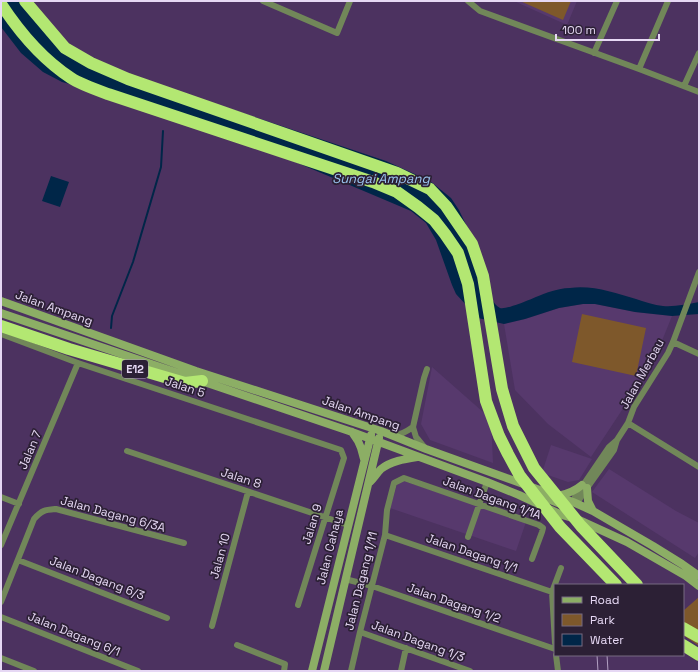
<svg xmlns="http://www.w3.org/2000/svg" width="700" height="672" viewBox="0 0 700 672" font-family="'Space Grotesk',sans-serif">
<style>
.built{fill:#57396d}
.green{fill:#7e582b}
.water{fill:#002648}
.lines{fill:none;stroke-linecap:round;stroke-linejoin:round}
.stream{stroke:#002648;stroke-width:2}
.street{stroke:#718759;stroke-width:6}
.secondary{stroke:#8cae65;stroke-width:8}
.highway{stroke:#b3e772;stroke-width:12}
.tram{stroke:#b3a1c3;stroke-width:1}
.labels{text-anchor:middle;stroke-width:3.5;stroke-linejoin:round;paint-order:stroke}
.shield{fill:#2c2035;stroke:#aea1bb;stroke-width:1}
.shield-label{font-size:11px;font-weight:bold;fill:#e6d8f4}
.street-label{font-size:12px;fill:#e6d8f4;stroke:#2c2035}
.water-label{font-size:13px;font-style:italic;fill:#9bc5f0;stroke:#2c2035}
</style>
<rect width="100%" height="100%" fill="#4c3260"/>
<path class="built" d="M 514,1 L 577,1 L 567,25 Z
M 583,304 L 595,304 L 635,312 L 672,316 L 653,363 L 591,457 L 548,424 L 515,390 L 504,324 L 525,319 L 559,308 Z
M 432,367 L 491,419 L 493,463 L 430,440 L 421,424 Z
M 551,445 L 592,459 L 579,480 L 568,482 L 542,473 Z
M 609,469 L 676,511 L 699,523 L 699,552 L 695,558 L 592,492 Z
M 404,481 L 526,522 L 516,551 L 390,508 L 397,485 Z"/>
<path class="green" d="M 520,1 L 571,1 L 563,20 Z
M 582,314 L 646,328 L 636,376 L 572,362 Z
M 699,597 L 699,646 L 683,635 L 683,611 Z"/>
<path class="water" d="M 1,1 L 21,1 L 66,48 L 120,72 L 386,161 L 430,181 L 451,198 L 459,210 L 470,233 L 492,299 C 494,303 496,306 500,308 C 509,310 539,295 549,292 C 556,290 563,288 570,288 C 593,285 615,293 636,299 C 645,302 654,305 663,306 C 675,307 687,304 699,302 L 699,314 L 672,316 L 635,312 L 595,304 L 583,304 L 559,308 L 525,319 L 504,324 L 478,318 L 456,294 L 452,285 L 436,240 L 426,223 L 411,211 L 184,115 L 62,82 L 43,72 L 21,53 L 1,27 Z
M 51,176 L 69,182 L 60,207 L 42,201 Z"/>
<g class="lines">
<path class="stream" d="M 111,328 L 112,316 L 133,262 L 161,167 L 163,131"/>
<path class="street" d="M 263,1 L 337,33 L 350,1
M 468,1 L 480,11 L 639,69 L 699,92
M 594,53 L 617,1
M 639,69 L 668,1
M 684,86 L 699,53
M 1,334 L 78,363 L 341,450 L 344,458 L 298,605
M 673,342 L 699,354
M 628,423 L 699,467
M 413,427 L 416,437 L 425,448
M 393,436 C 401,435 406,432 413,427 L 424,378 L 427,369
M 127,451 L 348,525
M 1,497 L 19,504
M 573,502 L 575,497 L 609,447 L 617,440 L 628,423 L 634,407 L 668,353 L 673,342 L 699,272
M 573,502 L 579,500 L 587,488 L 614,450 L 617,440
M 385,535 L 552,592
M 468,537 L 487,482
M 1,545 L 78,363
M 18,560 L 167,618
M 345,579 L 372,586 L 555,649
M 1,602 L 34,519 C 42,510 45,510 56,509 L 184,543
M 1,617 L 138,671
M 212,626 L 248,492
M 360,632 L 470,671
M 555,643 L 552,592 L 561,568
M 237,645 L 285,664 L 284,671
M 556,655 L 558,671
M 1,658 L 34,671
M 351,671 L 360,632 L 385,535 L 387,510 L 394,483 L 404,478 L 539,525 L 543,528 L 542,532 L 532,559
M 401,671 L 406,648"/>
<path class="secondary" d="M 1,301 L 196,371 L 381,431 L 426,449 L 573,502 L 593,511 L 653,546 L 682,564 L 699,576
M 1,313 L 352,432 L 487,482 L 519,495 L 562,515 L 579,520 L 627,542 L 686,576 L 699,586
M 352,432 L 358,441 L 361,448 L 364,459
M 370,482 C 374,478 377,473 381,469 C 391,461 405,459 418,457
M 587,488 L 588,501 L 593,511
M 535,495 L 538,495 L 563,505
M 558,496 C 567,494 575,491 582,485
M 312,671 L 371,435
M 324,671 L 379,438"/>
<path class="highway" d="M 25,1 L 65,48 L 91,63 L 128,79 L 397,173 L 430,189 L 446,206 L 472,244 L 483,276 L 502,389 L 513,426 L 534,468 L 581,526 L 637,585
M 1,4 C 20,33 42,59 71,78 C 80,84 97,90 108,94 L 373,182 L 397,192 L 418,207 L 434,220 L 445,234 L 458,253 L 468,284 L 486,401 L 499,436 L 508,454 L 520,476 L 560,527 L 616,585
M 1,326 L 69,349 L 185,383 L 202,381
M 683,628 L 699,637
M 683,645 L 699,655"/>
<path class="tram" d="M 597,655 L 598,671
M 607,655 L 608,671"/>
</g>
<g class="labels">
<rect class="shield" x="122" y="360" width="26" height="18" rx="3"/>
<g class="shield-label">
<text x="135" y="373">E12</text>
</g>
<g class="street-label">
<text transform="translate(54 308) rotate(20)" y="4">Jalan Ampang</text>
<text transform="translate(642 374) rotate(-61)" y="4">Jalan Merbau</text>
<text transform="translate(185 387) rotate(18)" y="4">Jalan 5</text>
<text transform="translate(361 413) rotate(19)" y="4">Jalan Ampang</text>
<text transform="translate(30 450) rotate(-67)" y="4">Jalan 7</text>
<text transform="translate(241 478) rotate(18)" y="4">Jalan 8</text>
<text transform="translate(492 498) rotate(20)" y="4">Jalan Dagang 1/1A</text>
<text transform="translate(113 514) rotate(15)" y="4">Jalan Dagang 6/3A</text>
<text transform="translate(312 524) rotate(-73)" y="4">Jalan 9</text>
<text transform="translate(330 547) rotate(-76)" y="4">Jalan Cahaya</text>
<text transform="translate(472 553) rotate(19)" y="4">Jalan Dagang 1/1</text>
<text transform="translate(220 556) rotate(-75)" y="4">Jalan 10</text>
<text transform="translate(97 578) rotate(21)" y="4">Jalan Dagang 6/3</text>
<text transform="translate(361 581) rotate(-76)" y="4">Jalan Dagang 1/11</text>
<text transform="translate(454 603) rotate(19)" y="4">Jalan Dagang 1/2</text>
<text transform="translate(74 634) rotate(22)" y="4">Jalan Dagang 6/1</text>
<text transform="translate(418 641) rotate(20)" y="4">Jalan Dagang 1/3</text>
</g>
<g class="water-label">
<text x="381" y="183">Sungai Ampang</text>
</g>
</g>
<rect width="700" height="672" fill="none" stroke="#e6d8f4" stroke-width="4"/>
<rect x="554" y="584" width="130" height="72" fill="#2c2035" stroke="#766a81"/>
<rect x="562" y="597" width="20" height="6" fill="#8cae65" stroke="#766a81"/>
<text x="590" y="604" font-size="12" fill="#e6d8f4">Road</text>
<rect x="562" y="614" width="20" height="12" fill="#7e582b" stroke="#766a81"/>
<text x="590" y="624" font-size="12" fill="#e6d8f4">Park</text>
<rect x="562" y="634" width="20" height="12" fill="#002648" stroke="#766a81"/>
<text x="590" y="644" font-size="12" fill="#e6d8f4">Water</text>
<path d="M556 34v6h103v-6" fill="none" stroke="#e6d8f4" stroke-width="2"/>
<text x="562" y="34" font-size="12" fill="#e6d8f4" stroke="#2c2035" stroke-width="3" paint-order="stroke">100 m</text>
</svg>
